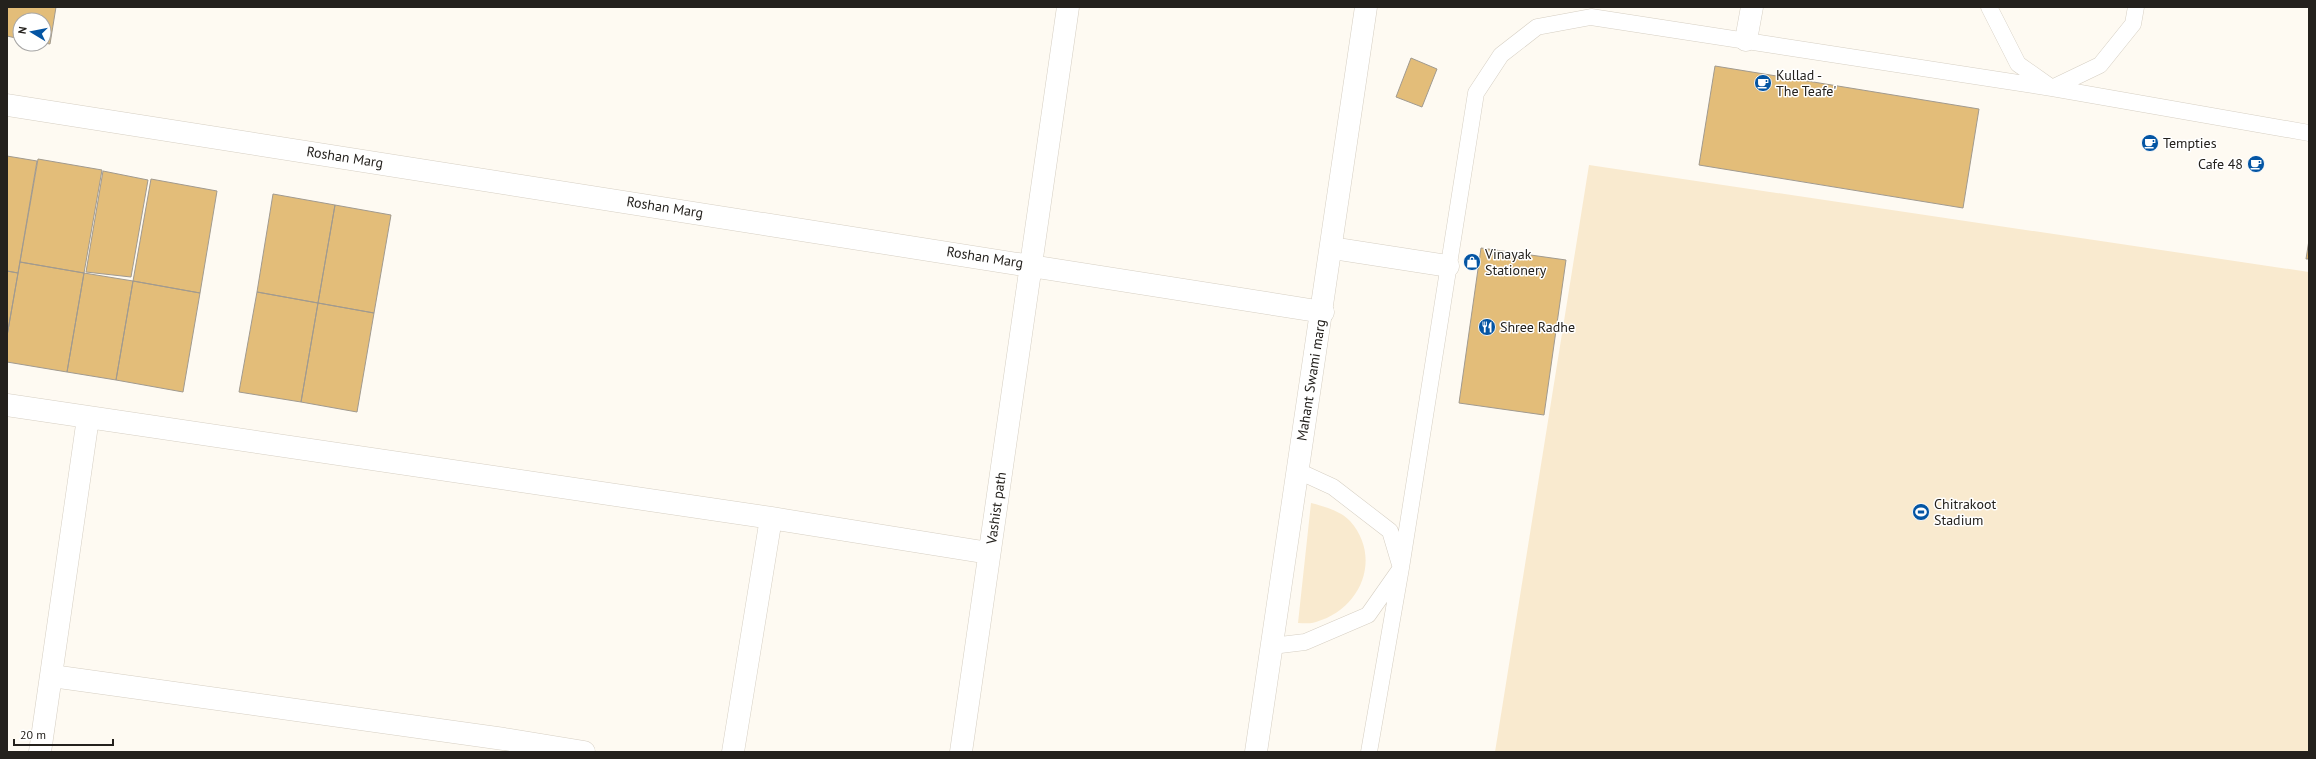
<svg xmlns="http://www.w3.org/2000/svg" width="2316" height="759" viewBox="0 0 2316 759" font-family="'PT Sans',sans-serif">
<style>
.green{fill:#f9eacf}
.building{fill:#e3bd79;stroke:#a19a8f}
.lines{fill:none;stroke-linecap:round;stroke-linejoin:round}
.lane-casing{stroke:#d6cfc3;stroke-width:17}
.street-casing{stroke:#d6cfc3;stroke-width:23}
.secondary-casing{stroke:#d6cfc3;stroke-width:23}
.lane{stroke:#fff;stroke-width:16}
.street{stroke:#fff;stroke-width:22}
.secondary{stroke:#fff;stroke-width:22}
.labels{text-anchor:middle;stroke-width:3;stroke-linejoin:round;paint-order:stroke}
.poi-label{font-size:14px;fill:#24211d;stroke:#fff;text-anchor:start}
.street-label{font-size:14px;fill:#24211d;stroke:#fff}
</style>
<rect width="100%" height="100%" fill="#fefaf2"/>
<path class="green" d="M 1589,165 L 2309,272 L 2309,752 L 1495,752 Z
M 1311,503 C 1323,506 1341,511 1350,521 C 1382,557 1362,609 1316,622 C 1311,624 1304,623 1298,623 Z"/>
<path class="building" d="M 7,7 L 56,7 L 50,44 L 44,43 L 44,20 L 20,20 L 20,39 L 7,36 Z
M 1411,58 L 1437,69 L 1422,107 L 1396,97 Z
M 1715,66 L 1979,109 L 1963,208 L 1699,165 Z
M 7,156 L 37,161 L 18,273 L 7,271 Z
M 38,159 L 102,170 L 84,273 L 20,262 Z
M 103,171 L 148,180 L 131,277 L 86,272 Z
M 151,179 L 217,191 L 200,293 L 133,281 Z
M 273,194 L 335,205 L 318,303 L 257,292 Z
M 335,205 L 391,215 L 374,313 L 318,303 Z
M 2309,240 L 2309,259 L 2306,259 Z
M 1481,248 L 1566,260 L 1544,415 L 1459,403 Z
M 20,262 L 84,273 L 67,372 L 7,362 L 7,336 Z
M 7,271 L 18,273 L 7,336 Z
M 84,273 L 133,281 L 116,380 L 67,372 Z
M 133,281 L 200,293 L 183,392 L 116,380 Z
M 257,292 L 318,303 L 301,402 L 239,392 Z
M 318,303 L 374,313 L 357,412 L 301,402 Z"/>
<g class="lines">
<g class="lane-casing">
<path id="lane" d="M 1989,7 L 2018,64 L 2052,88 L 2100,65 L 2133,24 L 2136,7
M 1272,646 L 1305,642 L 1368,615 L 1401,568 L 1390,531 L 1333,487 L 1296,470
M 1369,752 L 1401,568 L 1476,93 L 1501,55 L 1537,27 L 1591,17 L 2052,88 L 2309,133"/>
</g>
<g class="street-casing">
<path id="street" d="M 1746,40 L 1752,7
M 7,105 L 1323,312
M 1332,248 L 1448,266
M 7,405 L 771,518 L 989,553
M 52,676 L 504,739 L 584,752
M 40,752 L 88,418
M 733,752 L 771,518
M 961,752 L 1068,7"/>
</g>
<g class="secondary-casing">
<path id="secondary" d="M 1256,752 L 1366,7"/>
</g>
<use href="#lane" class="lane"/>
<use href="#street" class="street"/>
<use href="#secondary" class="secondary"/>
</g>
<defs>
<g id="cafe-disc" transform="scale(0.9)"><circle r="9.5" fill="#0455a3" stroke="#fff"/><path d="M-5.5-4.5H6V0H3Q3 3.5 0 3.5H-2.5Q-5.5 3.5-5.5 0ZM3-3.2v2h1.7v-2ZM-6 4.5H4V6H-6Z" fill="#fff"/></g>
<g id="shop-disc" transform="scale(0.9)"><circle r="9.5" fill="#0455a3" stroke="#fff"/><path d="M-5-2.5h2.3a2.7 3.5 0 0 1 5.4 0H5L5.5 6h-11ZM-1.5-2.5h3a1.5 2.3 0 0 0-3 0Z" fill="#fff"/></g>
<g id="restaurant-disc" transform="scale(0.9)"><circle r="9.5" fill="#0455a3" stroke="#fff"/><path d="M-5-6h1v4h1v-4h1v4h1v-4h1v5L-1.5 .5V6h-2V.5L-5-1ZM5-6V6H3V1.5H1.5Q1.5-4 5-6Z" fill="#fff"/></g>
<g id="stadium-disc" transform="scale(0.9)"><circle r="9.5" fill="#0455a3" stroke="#fff"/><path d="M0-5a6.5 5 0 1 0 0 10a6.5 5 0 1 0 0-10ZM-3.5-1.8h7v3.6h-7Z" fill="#fff"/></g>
</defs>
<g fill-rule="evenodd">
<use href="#cafe-disc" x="1763" y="83"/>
<use href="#cafe-disc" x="2150" y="143"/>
<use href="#cafe-disc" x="2256" y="164"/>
<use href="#shop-disc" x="1472" y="262"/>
<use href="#restaurant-disc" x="1487" y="327"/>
<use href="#stadium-disc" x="1921" y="512"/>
</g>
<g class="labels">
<g class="poi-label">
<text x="1776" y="80">Kullad -<tspan x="1776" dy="16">The Teafe'</tspan></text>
<text x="2163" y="148">Tempties</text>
<text x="2243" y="169" text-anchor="end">Cafe 48</text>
<text x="1485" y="259">Vinayak<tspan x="1485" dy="16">Stationery</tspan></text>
<text x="1500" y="332">Shree Radhe</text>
<text x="1934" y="509">Chitrakoot<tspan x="1934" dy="16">Stadium</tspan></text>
</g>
<g class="street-label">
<text transform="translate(345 157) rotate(9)" y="5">Roshan Marg</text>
<text transform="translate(665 207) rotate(9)" y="5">Roshan Marg</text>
<text transform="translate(985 257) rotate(9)" y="5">Roshan Marg</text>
<text transform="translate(1311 380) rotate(-81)" y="5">Mahant Swami marg</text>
<text transform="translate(996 508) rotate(-82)" y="5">Vashist path</text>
</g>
</g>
<rect width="2316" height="759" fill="none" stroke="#24211d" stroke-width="16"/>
<g transform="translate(32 32) rotate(280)"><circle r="19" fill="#ffffff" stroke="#a7a6a5"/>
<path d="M0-3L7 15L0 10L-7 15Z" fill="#0455a3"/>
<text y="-6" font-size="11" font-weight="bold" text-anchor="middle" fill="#24211d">N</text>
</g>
<path d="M14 739v6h99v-6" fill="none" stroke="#24211d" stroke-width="2"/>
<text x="20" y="739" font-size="12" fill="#24211d" stroke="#ffffff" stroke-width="3" paint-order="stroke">20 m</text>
</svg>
